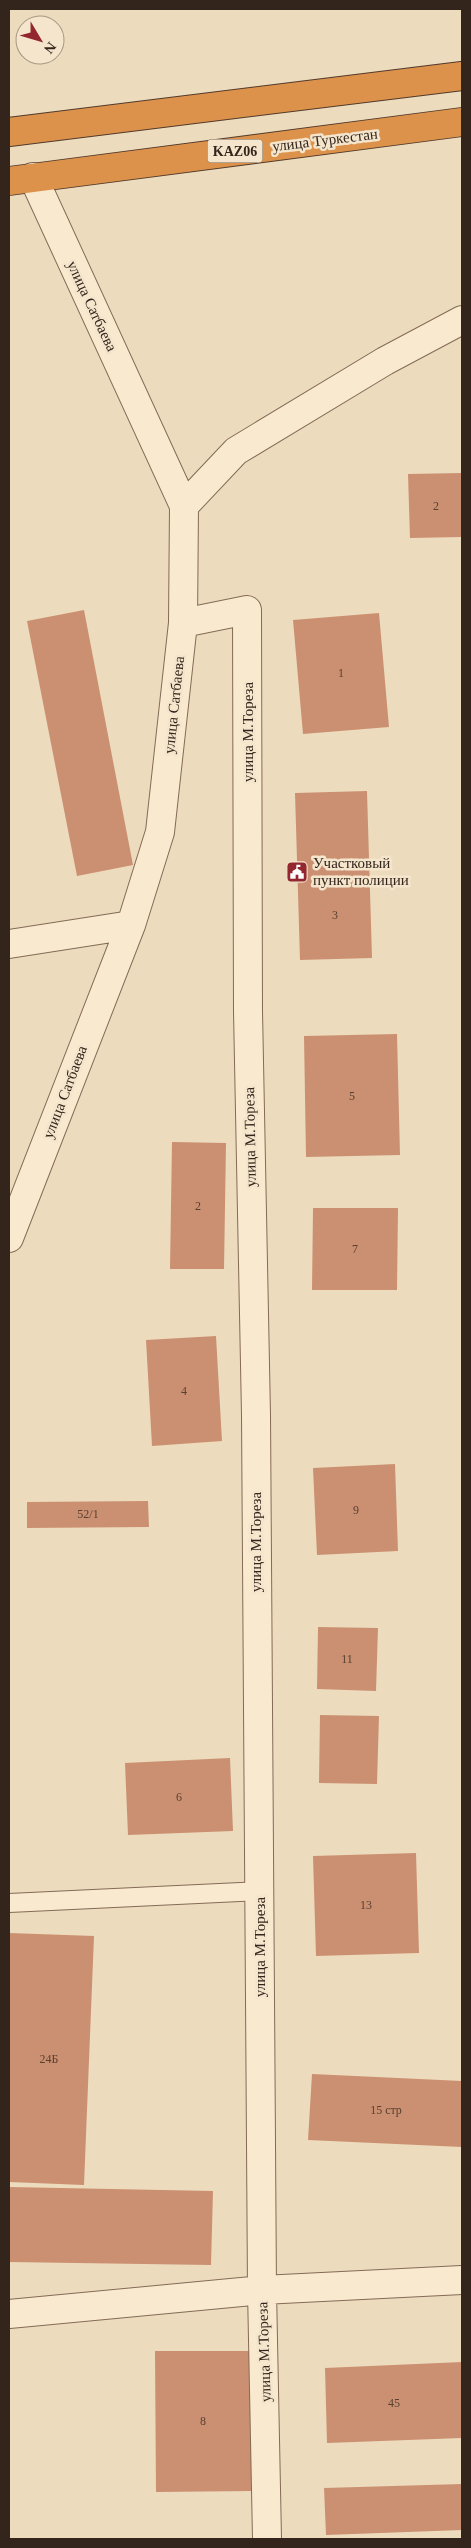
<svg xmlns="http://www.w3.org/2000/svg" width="471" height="2548" viewBox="0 0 471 2548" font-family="Georgia,serif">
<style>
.building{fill:#cb9072}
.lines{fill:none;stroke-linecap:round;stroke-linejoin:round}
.lane-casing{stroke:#846b56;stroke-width:20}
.street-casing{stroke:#846b56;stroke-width:30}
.highway-casing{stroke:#513a2b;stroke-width:30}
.lane{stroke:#f8e9cf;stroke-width:18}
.street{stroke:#f8e9cf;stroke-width:28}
.highway{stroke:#dd924c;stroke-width:28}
.labels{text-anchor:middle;stroke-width:5;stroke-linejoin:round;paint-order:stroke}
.number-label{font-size:12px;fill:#594031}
.shield{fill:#f4e5cc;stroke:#6d5f50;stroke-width:1}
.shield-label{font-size:14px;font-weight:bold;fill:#33251b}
.street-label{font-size:15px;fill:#33251b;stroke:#f4e5cc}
.poi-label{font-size:15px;fill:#33251b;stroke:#f4e5cc;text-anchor:start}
</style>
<rect width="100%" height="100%" fill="#eddbbd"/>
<path class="building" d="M 462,473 L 462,537 L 410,538 L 408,474 Z
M 84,610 L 133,865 L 77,876 L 27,621 Z
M 379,613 L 389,727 L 303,734 L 293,620 Z
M 367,791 L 372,958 L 300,960 L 295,793 Z
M 397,1034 L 400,1155 L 306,1157 L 304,1036 Z
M 172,1142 L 226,1143 L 224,1269 L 170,1269 Z
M 313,1208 L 398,1208 L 397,1290 L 312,1290 Z
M 216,1336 L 222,1441 L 152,1446 L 146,1340 Z
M 395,1464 L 398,1551 L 317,1555 L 313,1468 Z
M 148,1501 L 149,1527 L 27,1528 L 27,1502 Z
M 318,1627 L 378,1628 L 376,1691 L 317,1689 Z
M 320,1715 L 379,1716 L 377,1784 L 319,1783 Z
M 230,1758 L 233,1831 L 128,1835 L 125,1763 Z
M 416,1853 L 419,1953 L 316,1956 L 313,1856 Z
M 9,1933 L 94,1936 L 84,2185 L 9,2182 Z
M 312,2074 L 462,2081 L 462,2147 L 308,2140 Z
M 9,2187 L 213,2191 L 211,2265 L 9,2262 Z
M 155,2351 L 251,2351 L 252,2491 L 156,2492 Z
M 462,2362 L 462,2438 L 327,2443 L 325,2368 Z
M 462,2484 L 462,2530 L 326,2535 L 324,2488 Z"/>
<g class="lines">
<g class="lane-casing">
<path id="lane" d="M 9,1903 L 260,1891"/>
</g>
<g class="street-casing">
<path id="street" d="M 184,506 L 236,451 L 385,361 L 462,320
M 183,623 L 247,610 L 248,1011 L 256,1415 L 262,2290 L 267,2539
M 9,944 L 131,925
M 9,1238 L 131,925 L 160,832 L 183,623 L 184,506 L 33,177
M 9,2314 L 262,2290 L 462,2280"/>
</g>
<g class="highway-casing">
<path id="highway" d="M 9,132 L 462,76
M 9,181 L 462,122"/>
</g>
<use href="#lane" class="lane"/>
<use href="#street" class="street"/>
<use href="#highway" class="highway"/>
</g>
<defs>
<g id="civic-square" transform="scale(1.125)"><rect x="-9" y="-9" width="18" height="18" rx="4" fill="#922730" stroke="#f4e5cc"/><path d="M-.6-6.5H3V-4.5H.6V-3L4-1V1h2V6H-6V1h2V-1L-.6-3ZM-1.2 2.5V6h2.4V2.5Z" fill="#fff"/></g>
</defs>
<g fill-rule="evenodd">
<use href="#civic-square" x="297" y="872"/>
</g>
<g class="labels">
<g class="number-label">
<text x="436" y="510">2</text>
<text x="341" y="677">1</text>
<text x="335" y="919">3</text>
<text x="352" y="1100">5</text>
<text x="198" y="1210">2</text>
<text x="355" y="1253">7</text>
<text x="184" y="1395">4</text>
<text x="356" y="1514">9</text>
<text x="88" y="1518">52/1</text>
<text x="347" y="1663">11</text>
<text x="179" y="1801">6</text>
<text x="366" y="1909">13</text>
<text x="49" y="2063">24Б</text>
<text x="386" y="2114">15 стр</text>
<text x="394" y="2407">45</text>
<text x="203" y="2425">8</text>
</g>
<rect class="shield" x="207.5" y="139.5" width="55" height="23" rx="4"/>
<g class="shield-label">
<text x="235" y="156">KАZ06</text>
</g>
<g class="street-label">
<text transform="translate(325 140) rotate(-7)" y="5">улица Туркестан</text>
<text transform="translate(92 306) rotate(65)" y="5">улица Сатбаева</text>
<text transform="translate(174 705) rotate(-84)" y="5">улица Сатбаева</text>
<text transform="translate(248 732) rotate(-90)" y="5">улица М.Тореза</text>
<text transform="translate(65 1092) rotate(-69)" y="5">улица Сатбаева</text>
<text transform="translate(250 1137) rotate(-91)" y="5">улица М.Тореза</text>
<text transform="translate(256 1542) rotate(-90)" y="5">улица М.Тореза</text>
<text transform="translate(260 1947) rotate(-90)" y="5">улица М.Тореза</text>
<text transform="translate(264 2352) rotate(-92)" y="5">улица М.Тореза</text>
</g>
<g class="poi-label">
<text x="313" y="868">Участковый<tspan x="313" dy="17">пункт полиции</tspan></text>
</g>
</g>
<rect width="471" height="2548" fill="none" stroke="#33251b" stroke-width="20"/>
<g transform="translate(40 40) rotate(128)"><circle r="24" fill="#f4e5cc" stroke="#a79885"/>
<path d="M0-4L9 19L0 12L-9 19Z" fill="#922730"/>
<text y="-8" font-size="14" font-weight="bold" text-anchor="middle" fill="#33251b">N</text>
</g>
</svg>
